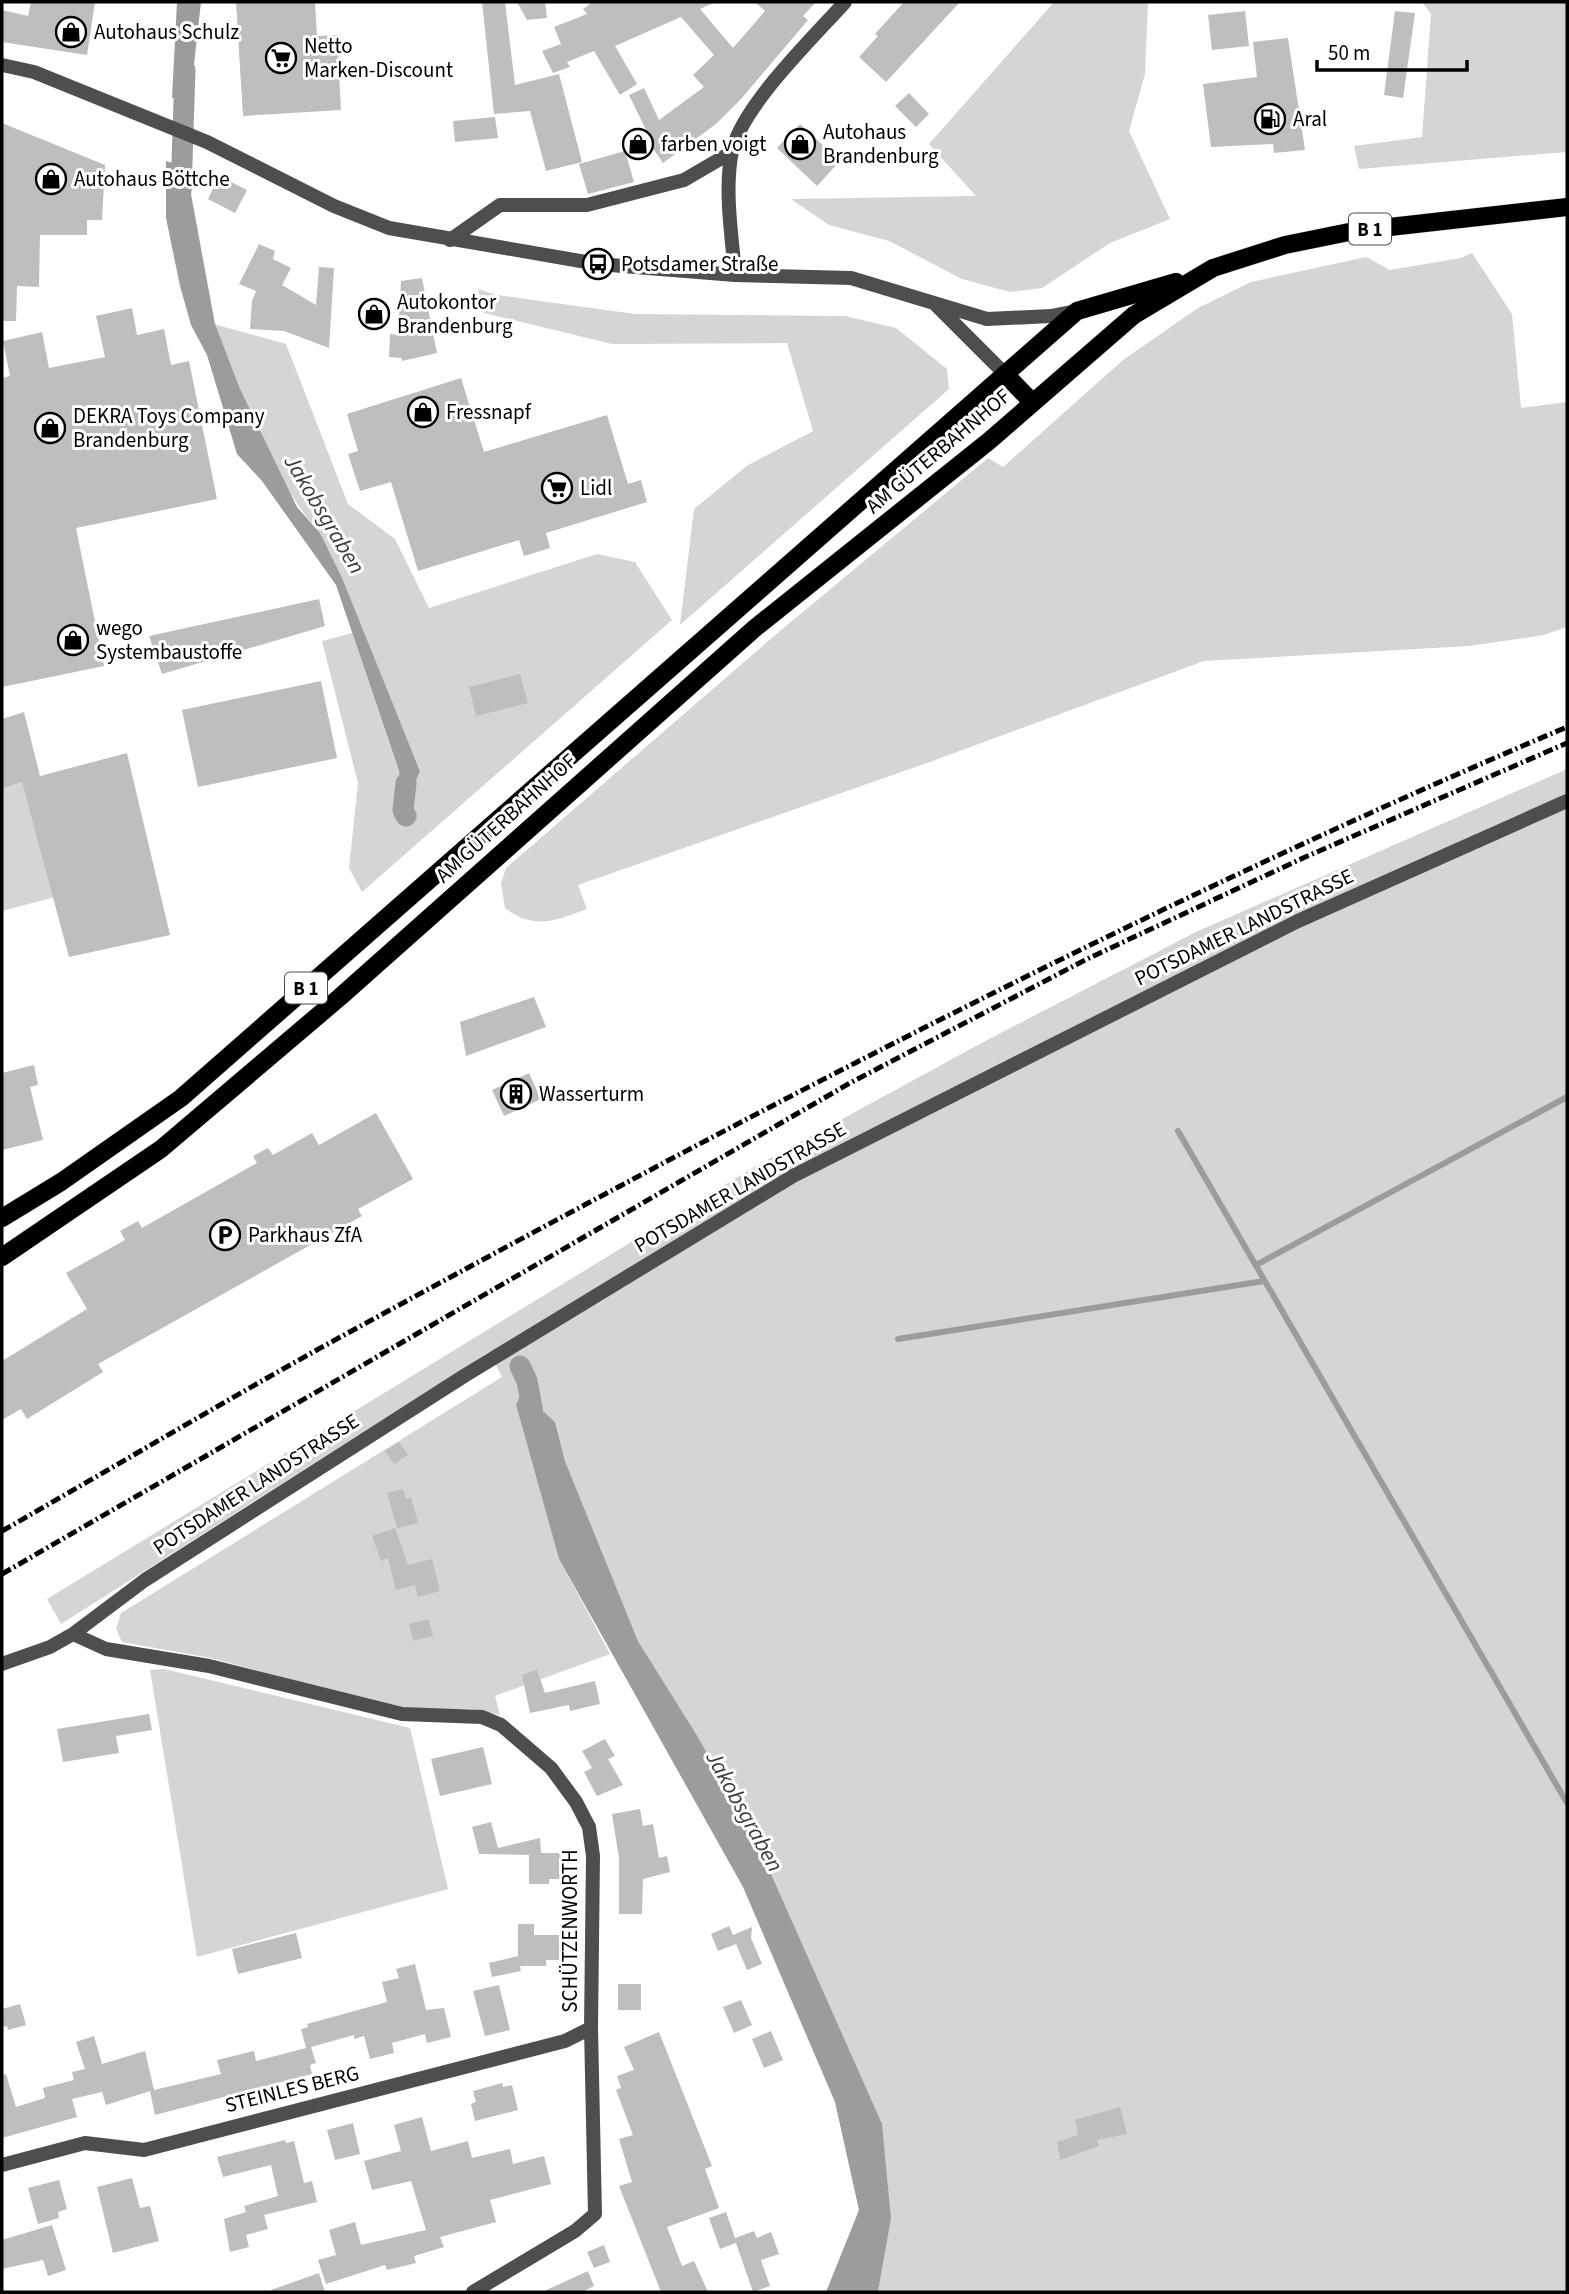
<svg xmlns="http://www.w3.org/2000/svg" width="1569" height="2294" viewBox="0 0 1569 2294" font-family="'Source Sans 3',sans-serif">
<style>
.green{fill:#d5d5d5}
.water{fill:#9c9c9c}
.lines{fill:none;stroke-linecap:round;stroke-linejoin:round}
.stream{stroke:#9c9c9c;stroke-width:6}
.canal{stroke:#9c9c9c;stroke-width:21}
.building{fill:#bebebe}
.primary-casing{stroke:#dbdbdb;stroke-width:19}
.minor{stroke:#4e4e4e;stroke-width:14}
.tertiary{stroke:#4e4e4e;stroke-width:14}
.primary{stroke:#000;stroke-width:18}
.rail{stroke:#000;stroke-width:5;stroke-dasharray:10 3.5 2 3.5;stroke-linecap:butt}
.labels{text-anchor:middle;stroke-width:6;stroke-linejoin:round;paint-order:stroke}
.shield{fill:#fff;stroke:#4c4c4c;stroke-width:2}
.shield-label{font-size:19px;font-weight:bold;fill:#000}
.poi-label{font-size:21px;fill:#000;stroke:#fff;text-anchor:start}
.street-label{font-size:21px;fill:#000;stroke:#fff}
.water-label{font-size:23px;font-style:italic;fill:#3d3d3d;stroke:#fff}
</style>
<rect width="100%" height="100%" fill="#fff"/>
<path class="green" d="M 1054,2 L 1148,2 L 1145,74 L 1129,131 L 1170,219 L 1110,243 L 1042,288 L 1010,292 L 962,279 L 889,241 L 829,225 L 791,199 L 976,196 L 929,144 Z
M 1422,2 L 1567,2 L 1567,152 L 1359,169 L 1354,146 L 1422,137 L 1431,14 Z
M 1472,253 L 1512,314 L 1521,408 L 1567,402 L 1567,627 L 1544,635 L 1469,646 L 1204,661 L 927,763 L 578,885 L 587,909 C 555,921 534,930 505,908 L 501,884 L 506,868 L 774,636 L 988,458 L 1003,467 L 1123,360 L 1198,308 L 1251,282 L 1366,257 L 1390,270 L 1461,258 Z
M 478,289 L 497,295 L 635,314 L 845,316 L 896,328 L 947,369 L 949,389 L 680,625 L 694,509 L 748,465 L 813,431 L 787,343 L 612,344 L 484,313 Z
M 214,324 L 286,344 L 348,504 L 395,539 L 429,608 L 597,554 L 635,562 L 672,620 L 362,892 L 349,868 L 358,783 L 322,641 L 352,633 L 399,772 L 403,809 L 420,770 L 320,533 C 271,478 241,393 214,324 Z
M 1567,769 L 1567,2292 L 878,2292 L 891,2219 L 759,1847 L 698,1737 L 638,1641 L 565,1461 L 555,1422 L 543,1411 L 527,1381 L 516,1405 L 559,1559 L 610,1654 L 495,1696 L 500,1715 L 470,1709 L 398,1709 L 211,1658 L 122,1642 L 116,1629 L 121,1613 L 502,1377 L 489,1352 L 61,1624 L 47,1599 L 754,1167 L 987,1040 L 1196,932 Z
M 22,782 L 55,897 L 2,911 L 2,789 Z
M 164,1669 L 410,1728 L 448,1889 L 197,1957 L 150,1670 Z"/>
<path class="water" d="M 177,2 L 201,2 L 190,100 L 172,98 Z
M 166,161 L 186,167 L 215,324 L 240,389 L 297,507 L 320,533 L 342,578 L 420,771 L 403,810 L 399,771 L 336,585 L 262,481 L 237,454 L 207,355 L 191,325 L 180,286 L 166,218 Z
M 527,1381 L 537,1385 L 543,1411 L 555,1422 L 565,1461 L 638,1641 L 698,1737 L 759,1847 L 882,2124 L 891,2219 L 878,2292 L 826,2292 L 859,2210 L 835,2102 L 743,1887 L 559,1559 L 516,1405 Z"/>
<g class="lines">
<path class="stream" d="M 1178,1131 L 1567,1803
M 1256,1265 L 1567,1097
M 898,1339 L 1264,1281"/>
<path class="canal" d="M 181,192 L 185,70
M 406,783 L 403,810 L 406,816
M 520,1366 L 527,1381 L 532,1407"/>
</g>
<path class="building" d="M 31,2 L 95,2 L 87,55 L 2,42 L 2,10 L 28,16 Z
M 236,2 L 315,2 L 317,36 L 337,35 L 341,110 L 243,116 Z
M 482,2 L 505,2 L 515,85 L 559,74 L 582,162 L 546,171 L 530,111 L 494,114 Z
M 517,2 L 545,2 L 547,18 L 527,20 Z
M 593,2 L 716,2 L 700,9 L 733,48 L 765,11 L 755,2 L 816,2 L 803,16 L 808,20 L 741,99 L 716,124 L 663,163 L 642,133 L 646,130 L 629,95 L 644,88 L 659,120 L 704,87 L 693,75 L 714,55 L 681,17 L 615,46 L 637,84 L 620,95 L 594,51 L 567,62 L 570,67 L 553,73 L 542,51 L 561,44 L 554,27 L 587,14 L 583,9 Z
M 904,2 L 960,2 L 886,82 L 859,57 L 878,36 L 875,34 Z
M 1245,11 L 1249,46 L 1212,50 L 1208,15 Z
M 1395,11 L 1415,13 L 1403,98 L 1384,95 Z
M 1288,38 L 1305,150 L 1274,153 L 1273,144 L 1211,147 L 1203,84 L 1257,77 L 1253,42 Z
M 909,93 L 929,114 L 916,127 L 895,106 Z
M 495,117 L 498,138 L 455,142 L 453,121 Z
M 2,123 L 105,165 L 102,220 L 87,220 L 87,235 L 40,235 L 39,287 L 17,286 L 16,321 L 2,321 Z
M 800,124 L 840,161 L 817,186 L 777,148 Z
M 625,151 L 634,182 L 588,194 L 579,164 Z
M 219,176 L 247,190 L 235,213 L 208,199 Z
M 259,244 L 275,251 L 273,259 L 291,268 L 282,285 L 316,305 L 319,267 L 334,268 L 329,348 L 284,331 L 250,329 L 252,301 L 256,291 L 239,284 Z
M 422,278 L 437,353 L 402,361 L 402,358 L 389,357 L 390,334 L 398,335 L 401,281 Z
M 132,308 L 137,335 L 164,329 L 171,365 L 189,361 L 217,499 L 76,528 L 104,666 L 2,687 L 2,378 L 10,376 L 3,341 L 42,332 L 49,368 L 105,357 L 96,316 Z
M 461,378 L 484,452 L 607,415 L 628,484 L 641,480 L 647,502 L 546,533 L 550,548 L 524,556 L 519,540 L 418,571 L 391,482 L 360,491 L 348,454 L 358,451 L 347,414 Z
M 319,599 L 325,626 L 162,674 L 149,636 Z
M 520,674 L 528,703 L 476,716 L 469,687 Z
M 321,681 L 337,758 L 198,787 L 182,710 Z
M 24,712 L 40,776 L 127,753 L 170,935 L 69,957 L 22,782 L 2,789 L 2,719 Z
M 534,997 L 546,1027 L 466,1056 L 460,1022 Z
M 34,1065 L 38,1085 L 30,1087 L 43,1140 L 2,1150 L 2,1073 Z
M 529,1073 L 541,1099 L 504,1116 L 492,1090 Z
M 376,1113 L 413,1179 L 358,1209 L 362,1216 L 98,1364 L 103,1372 L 27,1419 L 21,1409 L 2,1420 L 2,1361 L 87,1309 L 66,1273 L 125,1240 L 120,1231 L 138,1221 L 142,1228 L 257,1163 L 253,1156 L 268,1148 L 273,1155 L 312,1133 L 319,1145 Z
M 399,1442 L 408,1455 L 394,1464 L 385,1451 Z
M 403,1489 L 406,1499 L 411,1497 L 418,1523 L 397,1528 L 387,1493 Z
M 395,1528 L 408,1565 L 432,1559 L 440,1591 L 418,1597 L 415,1585 L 396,1590 L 388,1558 L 381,1561 L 372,1536 Z
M 429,1619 L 433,1636 L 413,1641 L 409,1624 Z
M 537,1670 L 545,1693 L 595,1681 L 600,1704 L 570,1711 L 569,1705 L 530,1713 L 522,1675 Z
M 149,1714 L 152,1730 L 116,1736 L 119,1753 L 63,1762 L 57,1729 Z
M 605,1739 L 615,1756 L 608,1759 L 623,1785 L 597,1796 L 584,1772 L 592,1768 L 582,1751 Z
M 483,1747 L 492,1784 L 440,1796 L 431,1759 Z
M 640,1809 L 643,1826 L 653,1824 L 659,1858 L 667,1856 L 670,1872 L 643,1879 L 642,1914 L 619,1914 L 619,1858 L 612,1814 Z
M 491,1822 L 498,1848 L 540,1838 L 541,1853 L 562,1853 L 562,1879 L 549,1879 L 549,1884 L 529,1884 L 529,1855 L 479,1854 L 472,1827 Z
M 518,1924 L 534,1924 L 534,1935 L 563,1935 L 563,1960 L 546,1960 L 546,1966 L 520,1966 L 521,1971 L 492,1977 L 489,1963 L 518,1956 Z
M 729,1926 L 733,1935 L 752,1927 L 751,1938 L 762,1964 L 747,1970 L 736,1944 L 718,1951 L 711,1934 Z
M 296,1933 L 302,1958 L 238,1974 L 232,1949 Z
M 415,1964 L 426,2010 L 444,2008 L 451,2037 L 427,2043 L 425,2034 L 392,2043 L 394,2053 L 370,2059 L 364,2036 L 354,2039 L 354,2035 L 311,2047 L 316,2063 L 310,2065 L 312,2074 L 155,2115 L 150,2091 L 106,2105 L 102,2092 L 72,2099 L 77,2117 L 2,2138 L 2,2075 L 6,2074 L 16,2107 L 45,2098 L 43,2088 L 74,2080 L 72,2072 L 85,2069 L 76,2042 L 94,2036 L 102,2064 L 145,2051 L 154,2090 L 221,2074 L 217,2060 L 254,2051 L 256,2061 L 306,2048 L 301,2029 L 308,2027 L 307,2024 L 387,2002 L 382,1982 L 399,1978 L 396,1969 Z
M 618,1984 L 641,1984 L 641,2010 L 618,2010 Z
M 499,1985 L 510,2030 L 485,2036 L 473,1991 Z
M 741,2000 L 752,2025 L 734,2033 L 723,2007 Z
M 20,2004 L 26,2025 L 8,2030 L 7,2026 L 2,2027 L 2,2009 Z
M 771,2031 L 783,2060 L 764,2068 L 752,2039 Z
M 659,2032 L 712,2166 L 705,2169 L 719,2208 L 667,2227 L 682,2266 L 694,2261 L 708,2292 L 661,2292 L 619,2186 L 632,2182 L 619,2139 L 633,2135 L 616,2090 L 621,2088 L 617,2076 L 634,2070 L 624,2047 Z
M 502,2083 L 503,2087 L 512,2085 L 518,2110 L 475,2121 L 471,2104 L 476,2102 L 473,2091 Z
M 1120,2107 L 1127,2134 L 1097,2140 L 1099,2146 L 1060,2160 L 1057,2142 L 1078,2135 L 1075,2120 Z
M 422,2117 L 431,2151 L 468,2141 L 472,2158 L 510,2149 L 513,2164 L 544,2156 L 551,2184 L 490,2200 L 496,2222 L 440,2237 L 444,2247 L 414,2256 L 416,2263 L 387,2270 L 385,2265 L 326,2284 L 318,2260 L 336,2255 L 329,2230 L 355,2222 L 361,2245 L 426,2230 L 411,2181 L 372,2190 L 364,2161 L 401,2151 L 394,2125 Z
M 353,2123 L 360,2154 L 335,2160 L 327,2130 Z
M 285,2140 L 286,2143 L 294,2141 L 304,2183 L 312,2181 L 317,2202 L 264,2215 L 268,2229 L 246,2235 L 249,2247 L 230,2252 L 224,2219 L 246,2212 L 244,2206 L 278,2196 L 271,2165 L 223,2177 L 217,2157 Z
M 132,2178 L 140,2208 L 150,2206 L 159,2241 L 113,2253 L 97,2187 Z
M 59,2180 L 67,2209 L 58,2212 L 59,2218 L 38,2224 L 28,2188 Z
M 726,2212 L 735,2238 L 754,2231 L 757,2238 L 771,2232 L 779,2254 L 761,2260 L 770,2286 L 753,2292 L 736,2243 L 720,2249 L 709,2218 Z
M 52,2225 L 66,2270 L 48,2276 L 43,2260 L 2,2269 L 2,2240 Z
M 604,2245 L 610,2262 L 594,2268 L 587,2252 Z
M 588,2271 L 594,2286 L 582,2292 L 542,2292 Z
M 319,2273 L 325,2292 L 272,2292 L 271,2290 Z"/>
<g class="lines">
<g class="primary-casing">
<path id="primary" d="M 1005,374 L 1032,402
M 2,1218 L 61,1182 L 181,1098 L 1077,311 L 1176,282
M 2,1257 L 161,1149 L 340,997 L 755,628 L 989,441 L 1134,315 L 1213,268 L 1285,245 L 1354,231 L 1567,207"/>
</g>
<path class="minor" d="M 450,240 L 500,205 L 587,205 L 684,180 L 732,152
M 735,275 C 732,236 724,190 732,151 C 743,105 812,39 845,2
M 73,1634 L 106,1649 L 209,1666 L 402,1714 L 482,1717 L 501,1725 L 551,1768 L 576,1802 L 589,1827 L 593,1856 L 591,2028 L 595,2214 L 575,2231 L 473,2292
M 2,1664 L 50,1647 L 73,1634 L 145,1580 L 464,1376 L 793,1176 L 1298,921 L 1567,801
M 2,2165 L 85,2143 L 144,2150 L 565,2041 L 591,2028"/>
<path class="tertiary" d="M 2,65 L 34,72 L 207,142 L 334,206 L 389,228 L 598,264 L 735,275 L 851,278 L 987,319 L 1051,316 L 1076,311
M 934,303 L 1005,374"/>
<use href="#primary" class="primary"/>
<path class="rail" d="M 2,1531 C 109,1470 216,1406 324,1346 C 730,1124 1141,907 1567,727
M 2,1574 L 850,1083 L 1087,959 L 1303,858 L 1567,743"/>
</g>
<defs>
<g id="shop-ring" transform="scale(1.575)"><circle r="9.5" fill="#fff" stroke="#000" stroke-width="1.5"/><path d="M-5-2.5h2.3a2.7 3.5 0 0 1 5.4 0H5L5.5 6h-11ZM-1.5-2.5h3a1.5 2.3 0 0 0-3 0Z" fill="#000"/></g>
<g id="supermarket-ring" transform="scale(1.575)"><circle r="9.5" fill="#fff" stroke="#000" stroke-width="1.5"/><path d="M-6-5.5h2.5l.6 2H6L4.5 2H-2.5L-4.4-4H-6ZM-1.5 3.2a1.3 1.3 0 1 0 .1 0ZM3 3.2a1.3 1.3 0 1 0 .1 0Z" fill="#000"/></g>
<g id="fuel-ring" transform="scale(1.575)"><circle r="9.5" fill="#fff" stroke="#000" stroke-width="1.5"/><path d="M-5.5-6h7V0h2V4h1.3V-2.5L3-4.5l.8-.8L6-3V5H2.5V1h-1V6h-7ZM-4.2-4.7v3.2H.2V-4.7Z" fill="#000"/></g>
<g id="bus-ring" transform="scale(1.575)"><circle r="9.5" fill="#fff" stroke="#000" stroke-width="1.5"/><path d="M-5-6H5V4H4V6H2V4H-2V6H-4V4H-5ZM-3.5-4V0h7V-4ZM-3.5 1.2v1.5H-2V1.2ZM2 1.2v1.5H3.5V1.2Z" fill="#000"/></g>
<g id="building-ring" transform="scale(1.575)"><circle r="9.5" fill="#fff" stroke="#000" stroke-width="1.5"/><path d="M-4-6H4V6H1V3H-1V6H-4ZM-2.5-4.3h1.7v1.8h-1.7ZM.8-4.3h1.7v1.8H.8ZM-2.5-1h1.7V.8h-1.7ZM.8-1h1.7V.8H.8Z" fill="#000"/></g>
<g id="parking-ring" transform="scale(1.575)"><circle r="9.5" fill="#fff" stroke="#000" stroke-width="1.5"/><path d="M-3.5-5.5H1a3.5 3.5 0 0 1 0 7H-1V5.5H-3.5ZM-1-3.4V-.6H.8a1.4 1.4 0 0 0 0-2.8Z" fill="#000"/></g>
</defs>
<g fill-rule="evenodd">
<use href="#shop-ring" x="71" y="32"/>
<use href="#supermarket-ring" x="281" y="58"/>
<use href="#fuel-ring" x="1270" y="119"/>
<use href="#shop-ring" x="638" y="144"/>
<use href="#shop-ring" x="800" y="144"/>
<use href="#shop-ring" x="51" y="179"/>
<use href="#bus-ring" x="598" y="264"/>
<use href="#shop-ring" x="374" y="314"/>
<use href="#shop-ring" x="423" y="412"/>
<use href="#shop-ring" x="50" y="428"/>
<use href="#supermarket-ring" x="557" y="488"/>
<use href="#shop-ring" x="73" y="640"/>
<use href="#building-ring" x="516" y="1094"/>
<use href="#parking-ring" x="225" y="1235"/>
</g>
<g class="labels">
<g class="shield">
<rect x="1349" y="213.5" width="42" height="31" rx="5"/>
<rect x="285" y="972.5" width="42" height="31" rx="5"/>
</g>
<g class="shield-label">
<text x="1370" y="236">B 1</text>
<text x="306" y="995">B 1</text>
</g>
<g class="poi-label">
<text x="94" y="39">Autohaus Schulz</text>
<text x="304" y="53">Netto<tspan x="304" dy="24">Marken-Discount</tspan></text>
<text x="1293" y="126">Aral</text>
<text x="823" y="139">Autohaus<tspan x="823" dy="24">Brandenburg</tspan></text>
<text x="661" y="151">farben voigt</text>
<text x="74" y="186">Autohaus Böttche</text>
<text x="621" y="271">Potsdamer Straße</text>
<text x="397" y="309">Autokontor<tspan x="397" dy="24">Brandenburg</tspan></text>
<text x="446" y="419">Fressnapf</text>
<text x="73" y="423">DEKRA Toys Company<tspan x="73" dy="24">Brandenburg</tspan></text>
<text x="580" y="495">Lidl</text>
<text x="96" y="635">wego<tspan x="96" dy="24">Systembaustoffe</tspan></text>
<text x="539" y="1101">Wasserturm</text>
<text x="248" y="1242">Parkhaus ZfA</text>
</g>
<g class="street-label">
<text transform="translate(938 451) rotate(-40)" y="7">AM GÜTERBAHNHOF</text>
<text transform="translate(506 818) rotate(-42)" y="7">AM GÜTERBAHNHOF</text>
<text transform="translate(1244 927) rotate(-26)" y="7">POTSDAMER LANDSTRASSE</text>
<text transform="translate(740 1187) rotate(-30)" y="7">POTSDAMER LANDSTRASSE</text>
<text transform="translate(256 1484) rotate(-33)" y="7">POTSDAMER LANDSTRASSE</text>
<text transform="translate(570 1931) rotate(-90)" y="7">SCHÜTZENWORTH</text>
<text transform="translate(292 2089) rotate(-14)" y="7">STEINLES BERG</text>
</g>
<g class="water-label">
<text transform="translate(325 514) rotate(59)" y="8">Jakobsgraben</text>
<text transform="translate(745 1811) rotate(61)" y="8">Jakobsgraben</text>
</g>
</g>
<rect width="1569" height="2294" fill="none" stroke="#000000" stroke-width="7"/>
<path d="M1317 60v10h150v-10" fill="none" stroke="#000000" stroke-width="3.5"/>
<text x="1328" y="60" font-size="21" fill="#000000" stroke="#ffffff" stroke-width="5" paint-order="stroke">50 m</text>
</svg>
